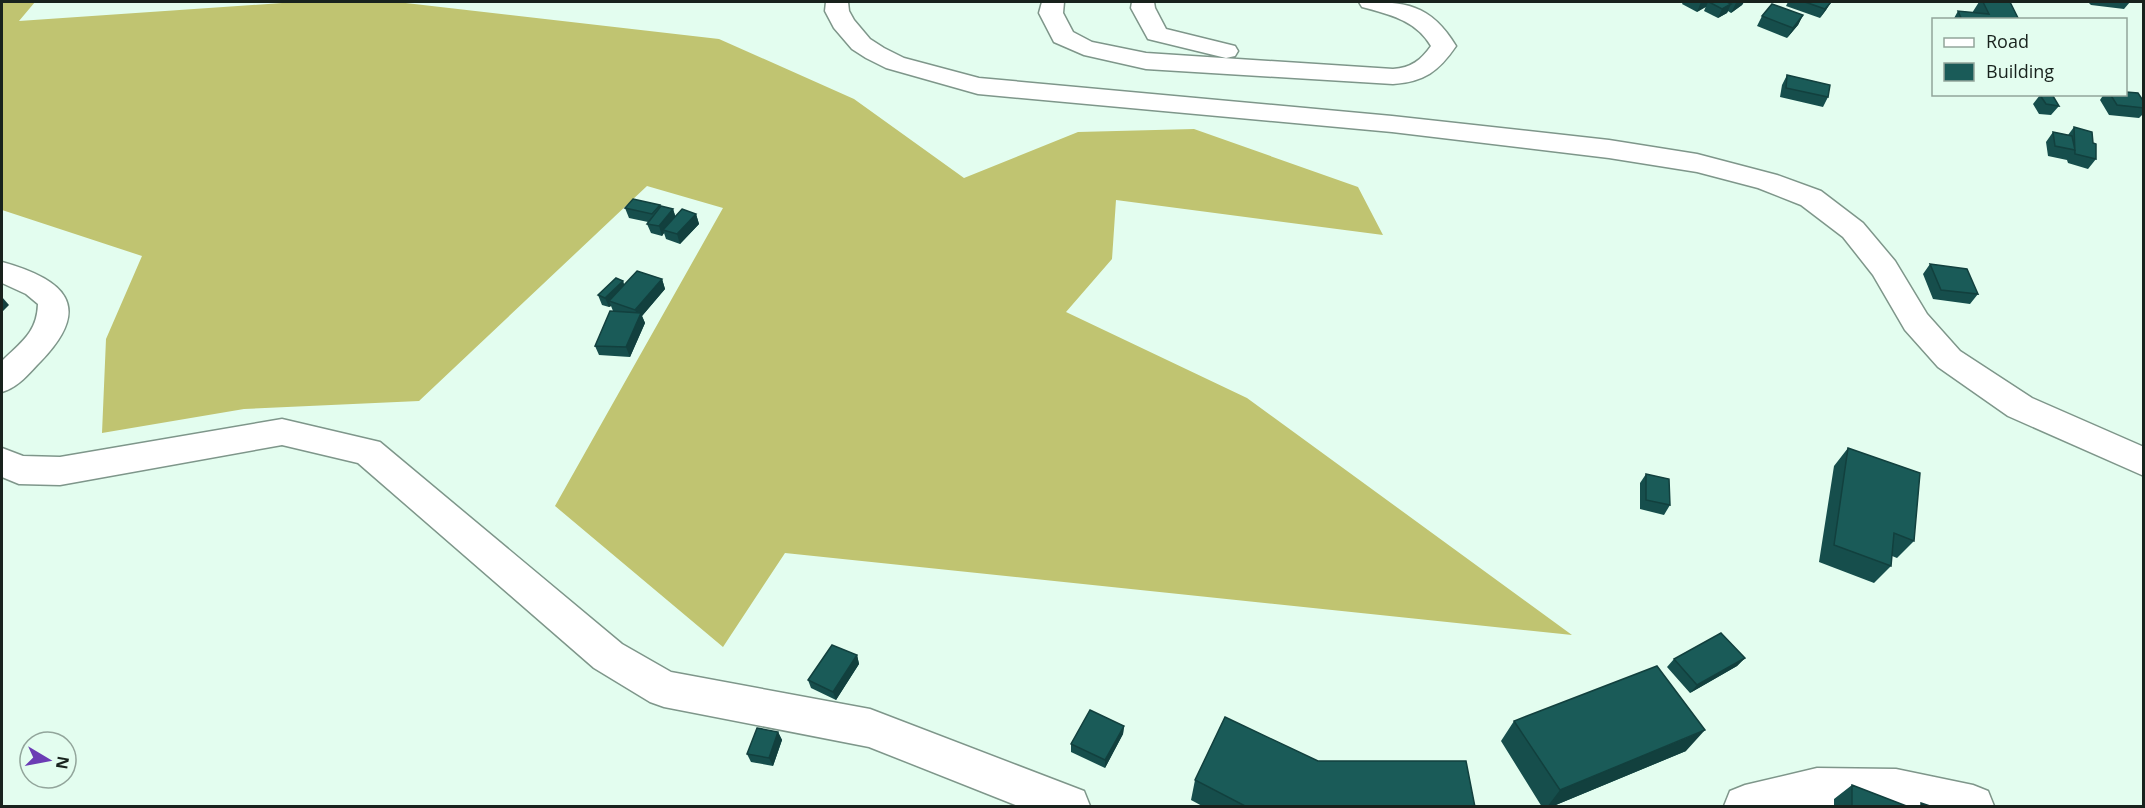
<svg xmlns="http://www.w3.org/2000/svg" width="2145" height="808" viewBox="0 0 2145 808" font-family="'Open Sans',sans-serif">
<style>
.forest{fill:#c0c471}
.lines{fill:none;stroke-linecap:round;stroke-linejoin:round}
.minor-casing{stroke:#7e968a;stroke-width:3}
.minor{fill:#fff;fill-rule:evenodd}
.wall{fill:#164e4c}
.shaded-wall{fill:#12403e}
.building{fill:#1a5b58;stroke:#12403e;stroke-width:1.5}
</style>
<rect width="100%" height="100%" fill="#e3fdef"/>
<path class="forest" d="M 2,2 L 35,2 L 19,21 L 296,2 L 397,2 L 719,39 L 854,99 L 964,178 L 1078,132 L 1194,129 L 1358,187 L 1383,235 L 1116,200 L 1112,259 L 1066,312 L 1247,398 L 1572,635 L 785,553 L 723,647 L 555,506 L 723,208 L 647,186 L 419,401 L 244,409 L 102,433 L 106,339 L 142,256 L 2,210 Z"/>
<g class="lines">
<g class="minor-casing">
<path id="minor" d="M 826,2 L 848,2 L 849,11 L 854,20 L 870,39 L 884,48 L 904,58 L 979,78 L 1392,116 L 1609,140 L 1697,154 L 1777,175 L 1821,191 L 1863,223 L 1895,261 L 1927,314 L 1960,351 L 2032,398 L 2144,447 L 2144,476 L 2008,416 L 1938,367 L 1905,330 L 1873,275 L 1843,237 L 1801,205 L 1758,188 L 1697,172 L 1609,158 L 1392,132 L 978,94 L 886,68 L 866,58 L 852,49 L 834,28 L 825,11 Z
M 1042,2 L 1064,2 L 1063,13 L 1073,32 L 1092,42 L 1146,53 L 1393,69 C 1411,68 1421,60 1431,46 C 1416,20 1388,14 1362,7 L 1359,2 C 1405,2 1430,3 1456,46 C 1439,71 1424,82 1393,84 L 1146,69 L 1084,55 L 1054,42 L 1039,13 Z
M 1132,2 L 1154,2 L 1155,8 L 1166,29 L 1235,46 L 1238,51 L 1235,56 L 1226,58 L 1148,39 L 1131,8 Z
M 2,262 C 63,279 95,305 41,361 C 29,373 19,387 2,392 L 2,361 C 21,342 37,333 38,304 L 26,294 L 2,283 Z
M 282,419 L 380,442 L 622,644 L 671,672 L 870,709 L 1084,791 L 1090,806 L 1018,806 L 869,747 L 664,707 L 650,702 L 594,668 L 358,463 L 282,445 L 60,485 L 19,484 L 2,477 L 2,448 L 23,456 L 60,457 Z
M 1817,768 L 1896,769 L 1973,785 L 1988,791 L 1994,806 L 1724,806 L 1730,791 L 1745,785 Z"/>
</g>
<use href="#minor" class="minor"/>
</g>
<path class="wall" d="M 1683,2 L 1744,2 L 1742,5 L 1731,13 L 1728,11 L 1727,13 L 1718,18 L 1704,11 L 1706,6 L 1697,12 L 1682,4 Z
M 1788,2 L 1831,2 L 1826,10 L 1820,18 L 1786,6 Z
M 1979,2 L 2010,2 L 2019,20 L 1953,20 L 1958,11 L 1972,13 Z
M 2088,2 L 2130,2 L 2124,9 L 2091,5 Z
M 1803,15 L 1798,25 L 1787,38 L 1757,26 L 1762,16 Z
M 1787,75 L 1828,97 L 1823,107 L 1780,97 L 1782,85 Z
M 2104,94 L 2126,94 L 2143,101 L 2144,100 L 2144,113 L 2139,118 L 2109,115 L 2100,100 Z
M 2040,95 L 2059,106 L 2051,115 L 2039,114 L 2033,104 Z
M 2074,127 L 2093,143 L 2096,159 L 2088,169 L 2068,163 L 2067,160 L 2048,156 L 2046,142 L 2053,132 L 2068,135 Z
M 660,205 L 660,207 L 673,209 L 675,216 L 696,214 L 699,224 L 680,244 L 666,239 L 664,233 L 662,236 L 651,233 L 647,224 L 648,222 L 629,218 L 625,208 Z
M 1930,264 L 1978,294 L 1970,304 L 1933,299 L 1923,274 Z
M 662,279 L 665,289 L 642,316 L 645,323 L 630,357 L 599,355 L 595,346 L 615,312 L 613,311 L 611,306 L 609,307 L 602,305 L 598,295 L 623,281 L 624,285 Z
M 1848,448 L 1914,541 L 1897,558 L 1892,556 L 1891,566 L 1874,583 L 1819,562 L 1834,466 Z
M 1646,474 L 1670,505 L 1664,515 L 1640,509 L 1640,483 Z
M 857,655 L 859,664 L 836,700 L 811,688 L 808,680 Z
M 1745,658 L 1737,666 L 1690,693 L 1667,667 L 1674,659 Z
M 1514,721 L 1686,751 L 1551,807 L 1542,807 L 1501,741 Z
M 1124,726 L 1123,734 L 1105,768 L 1071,752 L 1071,744 Z
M 778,732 L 782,740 L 773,766 L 751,762 L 747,754 Z
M 1318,761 L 1475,807 L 1204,807 L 1191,800 L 1195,780 Z
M 1852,785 L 1909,807 L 1834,807 L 1834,799 Z"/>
<path class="shaded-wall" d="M 1701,2 L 1708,2 L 1706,7 L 1697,12 Z
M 1738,2 L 1744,2 L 1742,5 L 1731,13 L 1736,3 Z
M 1831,2 L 1826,10 L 1820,18 L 1825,9 Z
M 1731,4 L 1727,13 L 1718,18 L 1722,9 Z
M 1803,15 L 1798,25 L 1787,38 L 1793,28 Z
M 673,209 L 676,218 L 663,230 L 664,233 L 662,236 L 659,226 Z
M 696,214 L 699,224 L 680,244 L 677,234 Z
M 662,279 L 665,289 L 642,316 L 645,323 L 630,357 L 626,347 L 639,318 L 635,310 Z
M 623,281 L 626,291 L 609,301 L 611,306 L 609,307 L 605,298 Z
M 2,297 L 9,305 L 2,312 Z
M 857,655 L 859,664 L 836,700 L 833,692 Z
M 1745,658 L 1737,666 L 1690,693 L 1697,685 Z
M 1124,726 L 1123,734 L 1105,768 L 1105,760 Z
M 1705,730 L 1686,751 L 1551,807 L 1547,807 L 1560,790 Z
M 778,732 L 782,740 L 773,766 L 769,758 Z"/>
<path class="building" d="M 1709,2 L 1727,2 L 1731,4 L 1722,9 Z
M 1805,2 L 1831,2 L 1825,9 Z
M 1983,2 L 2010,2 L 2019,20 L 1962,20 L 1958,11 L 1989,14 Z
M 1772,4 L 1803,15 L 1793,28 L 1762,16 Z
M 1787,75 L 1830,85 L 1828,97 L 1786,88 Z
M 2126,92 L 2138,93 L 2144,102 L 2144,108 L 2117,105 L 2110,94 L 2126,94 Z
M 2040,95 L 2053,96 L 2059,106 L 2046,104 Z
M 2074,127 L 2092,132 L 2093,143 L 2096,144 L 2096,159 L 2075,154 Z
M 2053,132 L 2072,136 L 2075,150 L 2055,146 Z
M 633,199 L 660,205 L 652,214 L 625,208 Z
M 661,206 L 673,209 L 659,226 L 647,224 Z
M 682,209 L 696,214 L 677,234 L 663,230 Z
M 1930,264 L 1967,269 L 1978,294 L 1941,290 Z
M 637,271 L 662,279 L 635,310 L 609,301 Z
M 616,278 L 623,281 L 605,298 L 598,295 Z
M 610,311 L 641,313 L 626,347 L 595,346 Z
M 1848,448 L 1920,473 L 1914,541 L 1894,533 L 1891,566 L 1834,545 Z
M 1646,474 L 1669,479 L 1670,505 L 1646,500 Z
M 1721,633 L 1745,658 L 1697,685 L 1674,659 Z
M 832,645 L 857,655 L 833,692 L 808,680 Z
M 1657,666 L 1705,730 L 1560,790 L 1514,721 Z
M 1090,710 L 1124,726 L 1105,760 L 1071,744 Z
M 1225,717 L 1318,761 L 1466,761 L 1475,807 L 1247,807 L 1195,780 Z
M 757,728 L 778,732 L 769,758 L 747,754 Z
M 1852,785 L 1909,807 L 1852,807 Z
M 1921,803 L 1933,807 L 1921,807 Z"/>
<rect width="2145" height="808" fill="none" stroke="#18221d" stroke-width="6"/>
<rect x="1932" y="18" width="195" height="78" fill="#e3fdef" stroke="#92a59b" stroke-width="1.5"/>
<rect x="1944" y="38" width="30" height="9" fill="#ffffff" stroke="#92a59b" stroke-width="1.5"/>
<text x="1986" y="48" font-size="18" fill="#18221d">Road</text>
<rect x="1944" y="63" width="30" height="18" fill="#1a5b58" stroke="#92a59b" stroke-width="1.5"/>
<text x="1986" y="78" font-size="18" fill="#18221d">Building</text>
<g transform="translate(48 760) rotate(100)"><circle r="28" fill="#e3fdef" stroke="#92a59b" stroke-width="1.5"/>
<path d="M0-4.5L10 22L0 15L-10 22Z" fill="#6b3cb4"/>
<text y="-9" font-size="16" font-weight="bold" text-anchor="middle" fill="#18221d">N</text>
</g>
</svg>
